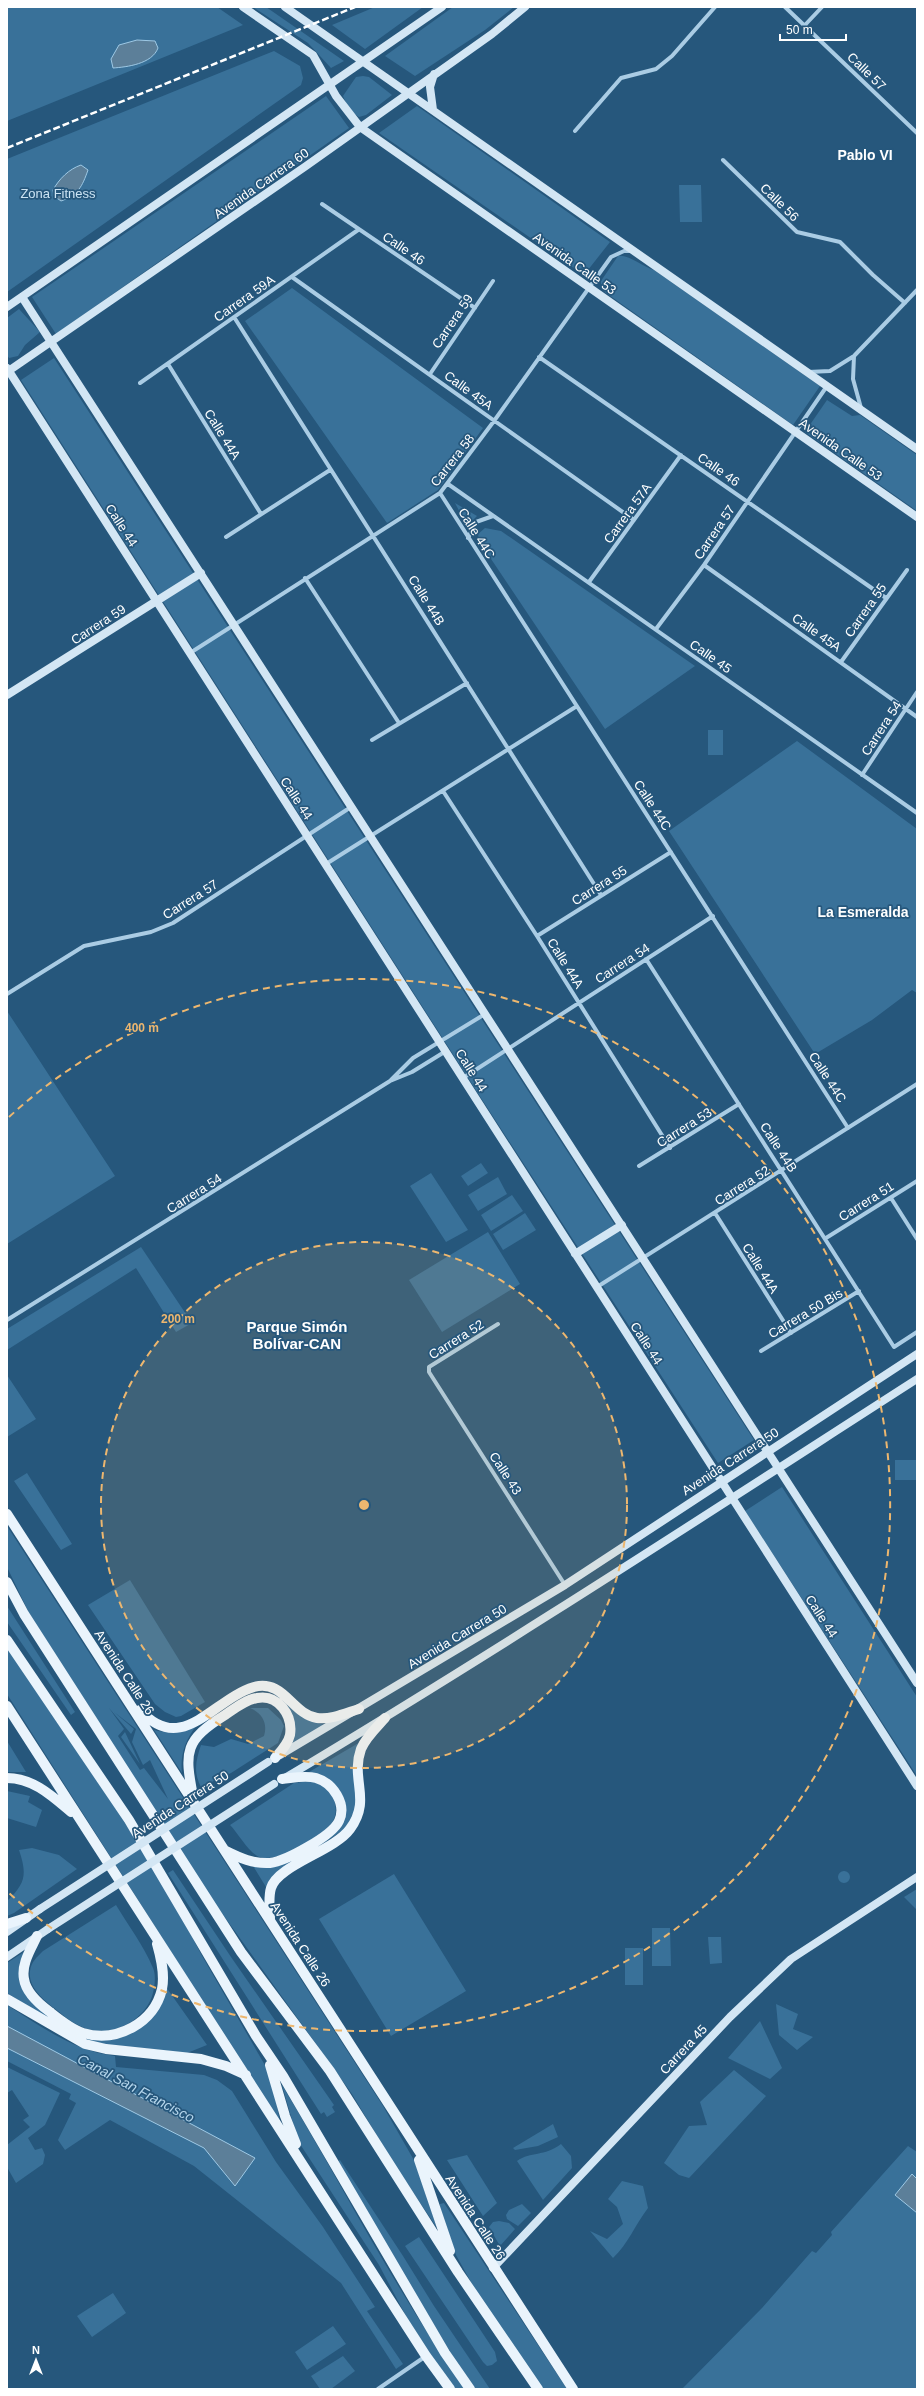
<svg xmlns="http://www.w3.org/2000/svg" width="924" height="2396" viewBox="0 0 924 2396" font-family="Arial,sans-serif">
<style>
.green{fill:#397199;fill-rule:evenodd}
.water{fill:#5c7f99;stroke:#9ec9e5}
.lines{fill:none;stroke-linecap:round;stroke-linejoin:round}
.street{stroke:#aacce4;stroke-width:4}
.secondary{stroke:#d3e6f4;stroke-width:8}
.primary{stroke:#eaf4fc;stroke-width:10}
.rail{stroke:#fff;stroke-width:2.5;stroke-dasharray:7 3;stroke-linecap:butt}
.secondary-bridge{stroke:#d3e6f4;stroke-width:8}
.ring{fill:none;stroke:#edb76f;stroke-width:2;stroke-dasharray:7 5}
.labels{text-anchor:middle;stroke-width:3.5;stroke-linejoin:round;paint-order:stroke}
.street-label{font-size:13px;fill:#fff;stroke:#26577c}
.park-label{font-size:13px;fill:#cce4f4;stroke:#26577c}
.neighbourhood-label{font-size:14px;font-weight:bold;fill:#fff;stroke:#26577c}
.water-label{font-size:14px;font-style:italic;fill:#b5d6ec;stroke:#26577c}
.quarter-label{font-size:15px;font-weight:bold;fill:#fff;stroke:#26577c}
.centre{fill:#edb76f;stroke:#26577c;stroke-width:2}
.ring-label{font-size:12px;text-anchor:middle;font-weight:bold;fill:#edb76f;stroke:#26577c;stroke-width:3.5;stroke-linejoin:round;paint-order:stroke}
</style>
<rect width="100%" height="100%" fill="#26577c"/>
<path class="green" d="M 7,7 L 217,7 L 243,25 L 7,121 Z
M 253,7 L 266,7 L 344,61 L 331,68 L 308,43 Z
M 375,7 L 423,7 L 365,49 L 332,25 Z
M 453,7 L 514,7 L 485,30 L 415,76 L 385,56 Z
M 274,51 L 300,66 L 303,78 L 301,85 L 7,292 L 7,159 Z
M 363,76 L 369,77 L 392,95 L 366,115 L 359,117 L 349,110 L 343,96 L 356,77 Z
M 326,96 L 349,128 L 56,334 L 32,297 Z
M 417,106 L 610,242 L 584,275 L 379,133 Z
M 679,185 L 701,185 L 702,222 L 680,222 Z
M 618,256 C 628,254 643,267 654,270 L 820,386 L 793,425 L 606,293 L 601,288 L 601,281 Z
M 292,288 L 483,428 L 438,490 L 387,523 L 245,321 Z
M 19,309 L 40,332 L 25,345 L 18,356 L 9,358 L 7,355 L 7,318 Z
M 54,358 L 754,1440 L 718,1463 L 481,1098 L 21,380 Z
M 827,400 L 852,416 L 860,415 L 917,455 L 917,511 L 805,432 Z
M 455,503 L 477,516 L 467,526 Z
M 485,528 L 501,531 L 695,666 L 605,729 L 479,541 L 478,534 Z
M 708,730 L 723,730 L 723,755 L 708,755 Z
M 797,741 L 917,829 L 917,993 L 912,990 L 872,1020 L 815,1054 L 669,831 Z
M 7,1011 L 115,1176 L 7,1244 Z
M 481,1163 L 488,1173 L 468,1186 L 461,1176 Z
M 431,1173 L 468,1230 L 446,1242 L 410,1186 Z
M 498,1177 L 507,1194 L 478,1211 L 468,1195 Z
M 512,1195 L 523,1211 L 491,1231 L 481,1215 Z
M 525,1213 L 536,1230 L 503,1250 L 493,1234 Z
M 488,1232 L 520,1284 L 442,1332 L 409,1280 Z
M 141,1247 L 192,1323 L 176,1332 L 136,1268 L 7,1350 L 7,1329 Z
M 7,1375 L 36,1419 L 7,1437 Z
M 895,1460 L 917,1460 L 917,1480 L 895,1480 Z
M 27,1473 L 72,1544 L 61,1550 L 14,1481 Z
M 782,1487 L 917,1697 L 917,1776 L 745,1511 Z
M 7,1526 L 383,2106 L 415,2162 L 437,2228 L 394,2164 L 352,2094 L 211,1898 L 29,1613 L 7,1567 ZM 109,1708 L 131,1734 L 134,1729 L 114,1712 L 136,1729 L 132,1742 L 143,1765 L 150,1760 L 168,1799 L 144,1768 L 140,1770 L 118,1736 L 124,1729 Z
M 130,1580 L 205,1702 L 181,1716 L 176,1717 L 165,1712 L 155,1704 L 88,1605 Z
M 7,1606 L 75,1712 L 71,1715 L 7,1622 Z
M 7,1648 L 118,1812 L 169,1893 L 201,1954 L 266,2067 L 275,2093 L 280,2123 L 7,1694 Z
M 270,1691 C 291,1700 301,1719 324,1725 L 290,1746 C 291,1715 295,1711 270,1691 Z
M 250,1708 L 268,1708 L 281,1720 L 284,1726 L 278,1743 L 231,1773 L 201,1787 C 193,1772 196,1760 201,1745 L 214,1747 L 231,1739 L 248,1744 L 264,1736 C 268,1723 262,1713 250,1708 Z
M 196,1726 C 185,1741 180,1755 182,1773 L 154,1730 C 170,1734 180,1732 196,1726 Z
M 125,1732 L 140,1764 L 121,1737 Z
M 7,1741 L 26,1772 L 7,1772 Z
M 362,1741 L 357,1806 L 345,1829 L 275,1875 L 266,1887 L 253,1866 L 261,1868 L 339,1829 C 338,1802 344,1776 309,1772 Z
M 311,1781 C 316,1783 322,1783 325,1787 C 336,1795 340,1815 330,1825 C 318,1839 278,1863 259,1857 C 249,1853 238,1833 230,1825 L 294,1783 Z
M 7,1791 L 30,1796 L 28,1802 L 42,1810 L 36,1827 L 7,1818 Z
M 32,1848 L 59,1855 L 77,1869 L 14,1913 L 7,1916 L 7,1901 C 26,1883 27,1874 19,1850 Z
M 173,1870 L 231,1957 L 334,2105 L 332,2107 L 335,2112 L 327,2117 L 324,2112 L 321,2114 L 168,1873 Z
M838 1877a6 6 0 1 1 12 0a6 6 0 1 1-12 0Z
M 394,1874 L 466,1991 L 391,2036 L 319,1919 Z
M 917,1889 L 917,1910 L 904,1897 Z
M 116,1905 C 128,1925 144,1946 153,1968 C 157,1976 154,1995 149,2003 C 135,2028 102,2039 76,2024 C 68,2020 61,2013 54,2008 C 43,1999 28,1987 30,1971 C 31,1962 37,1957 43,1951 Z
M 652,1928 L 670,1928 L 671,1966 L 652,1966 Z
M 708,1937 L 721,1937 L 722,1963 L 710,1964 Z
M 625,1948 L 643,1948 L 643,1985 L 625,1985 Z
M 24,1952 L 19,1970 L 26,1996 L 92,2038 C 140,2030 147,2035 166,1987 L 207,2045 L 187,2053 L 93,2043 L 45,2017 L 7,1993 L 7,1963 Z
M 776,2004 L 798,2014 L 793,2029 L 813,2037 L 797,2050 L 779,2035 Z
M 7,2005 C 42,2027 74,2051 115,2056 L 116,2067 L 204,2075 L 217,2080 L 232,2091 L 276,2162 L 323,2227 L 375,2307 L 367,2311 L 403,2364 L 396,2369 L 341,2283 L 194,2166 L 110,2120 L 65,2150 L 58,2140 L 76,2103 L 69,2099 L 71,2094 L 7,2061 Z
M 760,2021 L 782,2068 L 770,2079 L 728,2058 Z
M 7,2067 L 60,2093 L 45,2125 L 28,2138 L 35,2150 L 42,2148 L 45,2155 L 43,2164 L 16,2183 L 7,2167 L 7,2145 L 30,2127 L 23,2120 L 29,2116 L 12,2090 L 7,2093 Z
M 734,2070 L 766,2096 L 689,2178 L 679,2175 L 664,2163 L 689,2126 L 707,2125 L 700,2102 Z
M 282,2085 C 343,2186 396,2293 466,2389 L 454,2389 L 449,2382 L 407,2318 L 379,2265 L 298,2141 Z
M 553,2124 L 558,2137 L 538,2146 L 515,2150 L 513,2148 Z
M 561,2144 L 571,2156 L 572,2168 L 543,2200 L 517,2161 C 531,2151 544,2157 561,2144 Z
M 908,2146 L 917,2152 L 917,2389 L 682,2389 L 762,2308 L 812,2251 L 816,2253 L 832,2235 L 831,2232 Z
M 467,2155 L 497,2203 L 483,2216 L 447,2160 Z
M 340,2160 L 403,2256 L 434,2306 L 490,2389 L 476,2389 L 455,2360 L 336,2162 Z
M 622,2181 L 643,2186 L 648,2208 C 635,2225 628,2244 613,2258 L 590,2231 L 607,2239 L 623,2224 L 617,2207 L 608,2199 Z
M 444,2203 L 567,2389 L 543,2389 L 482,2302 L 456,2255 L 440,2207 L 440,2204 Z
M 522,2204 L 531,2213 L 518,2226 L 507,2219 L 506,2215 L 509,2210 Z
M 499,2221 L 509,2223 L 515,2229 L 500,2246 L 489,2227 L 493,2222 Z
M 419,2237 L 495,2352 L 497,2361 L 492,2365 L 487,2366 L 483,2362 L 405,2246 Z
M 113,2293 L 126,2313 L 92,2337 L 77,2316 Z
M 333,2326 L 346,2344 L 307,2370 L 295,2352 Z
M 343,2356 L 355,2371 L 331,2389 L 320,2389 L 311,2376 Z"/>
<path class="water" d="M 137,40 L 155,41 L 158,48 C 152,64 127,67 113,68 L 111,59 L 119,45 Z
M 81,165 L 88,170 C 82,187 78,195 61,201 L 54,196 L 53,190 C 59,179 69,169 81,165 Z
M 7,2026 L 225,2142 L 255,2158 L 235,2186 L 204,2148 L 7,2048 Z
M 912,2174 L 917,2179 L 917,2213 L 895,2195 Z"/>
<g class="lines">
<path class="street" d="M 785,7 L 917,133
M 805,25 L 822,7
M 575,131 L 621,78 L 656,69 L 672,56 L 715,7
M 723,160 L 797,232 L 840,242 L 873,275 L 905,303
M 322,204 L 475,308
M 292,277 L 634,520
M 234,317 L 601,895
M 854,356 L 853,379 L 861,408
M 539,357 L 886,598
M 168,364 L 261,514
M 808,372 L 830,371 L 854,356 L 917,290
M 430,374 L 493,281
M 140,383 L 358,230
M 448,484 L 917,813
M 440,493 L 848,1128
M 226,537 L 330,470
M 468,538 L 476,522 L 493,516
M 704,565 L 917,717
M 305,578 L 399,723
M 589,582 L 681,455
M 656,629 L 704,565 L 827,386
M 190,653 L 440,493 L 494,421 L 611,257 L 624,251 L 632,251
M 841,662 L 907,570
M 372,740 L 467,683
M 862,775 L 917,692
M 443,791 L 537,936 L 670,1148
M 326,864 L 577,706
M 537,936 L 671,852
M 646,959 L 894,1347 L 917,1332
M 7,994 L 84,946 L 151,932 L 173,923 L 351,807
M 463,1078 L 713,916
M 391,1080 L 413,1058 L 485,1014
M 639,1166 L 739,1104
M 891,1198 L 917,1239
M 715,1213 L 791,1333
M 826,1238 L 917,1181
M 597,1287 L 917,1084
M 7,1320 L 390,1081 L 412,1072 L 446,1051
M 498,1324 L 429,1367 L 429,1372 L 565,1585
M 761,1351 L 859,1291
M 378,2389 L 426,2356"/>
<path class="secondary" d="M 243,7 L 313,55 L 336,96 L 360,127 L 917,517
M 285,7 L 917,449
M 433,110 L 430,87 L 434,74
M 22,297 L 917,1683
M 7,307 L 442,7
M 7,368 L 917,1786
M 7,372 L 306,166 L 492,34 L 525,7
M 7,695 L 201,573
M 575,1254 L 622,1225
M 280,1755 L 565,1585 L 917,1354
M 285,1778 C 499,1650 707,1514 917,1379
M 7,1932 L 40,1909
M 7,1957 L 48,1929
M 493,2268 L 730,2017 L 791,1959 L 917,1877"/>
<path class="primary" d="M 7,1514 L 573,2389
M 7,1582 L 24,1614 L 241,1952 L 330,2071 L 458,2272 L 538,2389
M 7,1640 L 129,1820 L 256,2036 L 283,2076 L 445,2353 L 470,2389
M 7,1706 L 426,2356 L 450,2389
M 140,1710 C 182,1757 213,1699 254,1687 C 284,1679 292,1714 317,1718 C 331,1720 346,1713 359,1709
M 7,1778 C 33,1778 52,1796 71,1812
M 193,1796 C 184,1751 185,1740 225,1715 C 234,1709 245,1700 257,1698 C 278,1694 293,1715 290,1735 C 288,1744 281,1751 275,1758
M 226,1851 C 240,1858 253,1864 270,1863 C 286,1861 332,1836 339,1821 C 347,1804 333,1783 316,1778 C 305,1775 293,1778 282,1779
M 270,1919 C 270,1909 268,1898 271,1888 C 278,1865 334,1851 350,1829 C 372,1799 350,1780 361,1749 C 366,1737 377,1727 385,1718
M 7,1924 L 26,1918
M 37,1936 C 31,1949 21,1964 24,1979 C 26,1993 39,2004 50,2012 C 60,2020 71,2029 83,2033 C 117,2043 154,2023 162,1989 C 165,1974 161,1958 157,1944
M 7,1999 L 85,2044 L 106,2049 L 201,2059 L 226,2066 L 246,2075
M 270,2065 L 285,2116 L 296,2144
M 419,2160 L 450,2251"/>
<path class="rail" d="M 7,148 L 355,7"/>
<path class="secondary-bridge" d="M 40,1909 L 268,1762
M 48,1929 L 274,1784"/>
</g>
<circle cx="364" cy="1505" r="263" fill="#edb76f" fill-opacity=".12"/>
<g class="ring">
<circle cx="364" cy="1505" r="263"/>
<path d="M9 1117A526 526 0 1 1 9 1893"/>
</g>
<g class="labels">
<g class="street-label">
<text transform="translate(867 71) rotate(44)" y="5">Calle 57</text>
<text transform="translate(261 183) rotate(-35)" y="5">Avenida Carrera 60</text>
<text transform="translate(780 202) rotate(44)" y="5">Calle 56</text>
<text transform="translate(404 248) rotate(34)" y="5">Calle 46</text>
<text transform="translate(575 263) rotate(35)" y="5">Avenida Calle 53</text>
<text transform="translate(244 298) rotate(-35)" y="5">Carrera 59A</text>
<text transform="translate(452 321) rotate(-56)" y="5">Carrera 59</text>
<text transform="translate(469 390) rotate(36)" y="5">Calle 45A</text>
<text transform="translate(223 434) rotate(58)" y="5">Calle 44A</text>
<text transform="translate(841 449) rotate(35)" y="5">Avenida Calle 53</text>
<text transform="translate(452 460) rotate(-52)" y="5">Carrera 58</text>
<text transform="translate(719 469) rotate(35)" y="5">Calle 46</text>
<text transform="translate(627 513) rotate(-54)" y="5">Carrera 57A</text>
<text transform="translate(122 525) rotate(57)" y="5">Calle 44</text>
<text transform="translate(714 532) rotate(-56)" y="5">Carrera 57</text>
<text transform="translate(477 533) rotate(58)" y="5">Calle 44C</text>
<text transform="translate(427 600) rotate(58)" y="5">Calle 44B</text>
<text transform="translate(865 610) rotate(-55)" y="5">Carrera 55</text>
<text transform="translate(98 624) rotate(-33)" y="5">Carrera 59</text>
<text transform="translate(817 632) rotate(35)" y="5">Calle 45A</text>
<text transform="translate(711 656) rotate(35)" y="5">Calle 45</text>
<text transform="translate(881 728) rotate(-57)" y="5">Carrera 54</text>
<text transform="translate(297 798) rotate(57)" y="5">Calle 44</text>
<text transform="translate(653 805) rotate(57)" y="5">Calle 44C</text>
<text transform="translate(599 885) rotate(-32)" y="5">Carrera 55</text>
<text transform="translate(190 899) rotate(-32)" y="5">Carrera 57</text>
<text transform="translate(566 963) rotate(58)" y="5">Calle 44A</text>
<text transform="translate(622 963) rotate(-33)" y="5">Carrera 54</text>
<text transform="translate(472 1070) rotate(58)" y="5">Calle 44</text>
<text transform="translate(828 1077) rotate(57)" y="5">Calle 44C</text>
<text transform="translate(684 1127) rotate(-32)" y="5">Carrera 53</text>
<text transform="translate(779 1147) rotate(57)" y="5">Calle 44B</text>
<text transform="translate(742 1185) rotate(-32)" y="5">Carrera 52</text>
<text transform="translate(194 1193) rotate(-32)" y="5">Carrera 54</text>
<text transform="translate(866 1201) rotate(-32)" y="5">Carrera 51</text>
<text transform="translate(761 1268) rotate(58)" y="5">Calle 44A</text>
<text transform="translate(805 1313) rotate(-31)" y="5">Carrera 50 Bis</text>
<text transform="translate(456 1339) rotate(-32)" y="5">Carrera 52</text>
<text transform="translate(647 1343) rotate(57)" y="5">Calle 44</text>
<text transform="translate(730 1461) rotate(-33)" y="5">Avenida Carrera 50</text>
<text transform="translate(506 1473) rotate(57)" y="5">Calle 43</text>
<text transform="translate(822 1616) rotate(57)" y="5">Calle 44</text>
<text transform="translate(457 1636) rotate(-31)" y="5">Avenida Carrera 50</text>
<text transform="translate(125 1672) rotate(57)" y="5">Avenida Calle 26</text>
<text transform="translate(180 1804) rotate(-33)" y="5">Avenida Carrera 50</text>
<text transform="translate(301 1944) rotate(57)" y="5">Avenida Calle 26</text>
<text transform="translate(683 2049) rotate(-47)" y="5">Carrera 45</text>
<text transform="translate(476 2217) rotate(57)" y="5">Avenida Calle 26</text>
</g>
<g class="park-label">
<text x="58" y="198">Zona Fitness</text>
</g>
<g class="neighbourhood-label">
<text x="865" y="160">Pablo VI</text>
<text x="863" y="917">La Esmeralda</text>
</g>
<g class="water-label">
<text transform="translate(136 2088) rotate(28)" y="5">Canal San Francisco</text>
</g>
<g class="quarter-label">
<text x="297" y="1332">Parque Simón<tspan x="297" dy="17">Bolívar-CAN</tspan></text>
</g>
</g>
<circle cx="364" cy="1505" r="6" class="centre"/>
<g class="ring-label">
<text x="142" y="1032">400 m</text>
<text x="178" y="1323">200 m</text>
</g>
<rect width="924" height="2396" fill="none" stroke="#ffffff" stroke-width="16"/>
<g transform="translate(36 2360)" stroke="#26577c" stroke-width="3" paint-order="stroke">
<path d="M0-3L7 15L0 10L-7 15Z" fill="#ffffff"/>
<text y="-6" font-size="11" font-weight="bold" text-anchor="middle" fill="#ffffff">N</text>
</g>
<path d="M780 34v6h66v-6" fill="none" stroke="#ffffff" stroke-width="2"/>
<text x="786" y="34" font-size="12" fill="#ffffff" stroke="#26577c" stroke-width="3" paint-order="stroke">50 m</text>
</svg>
